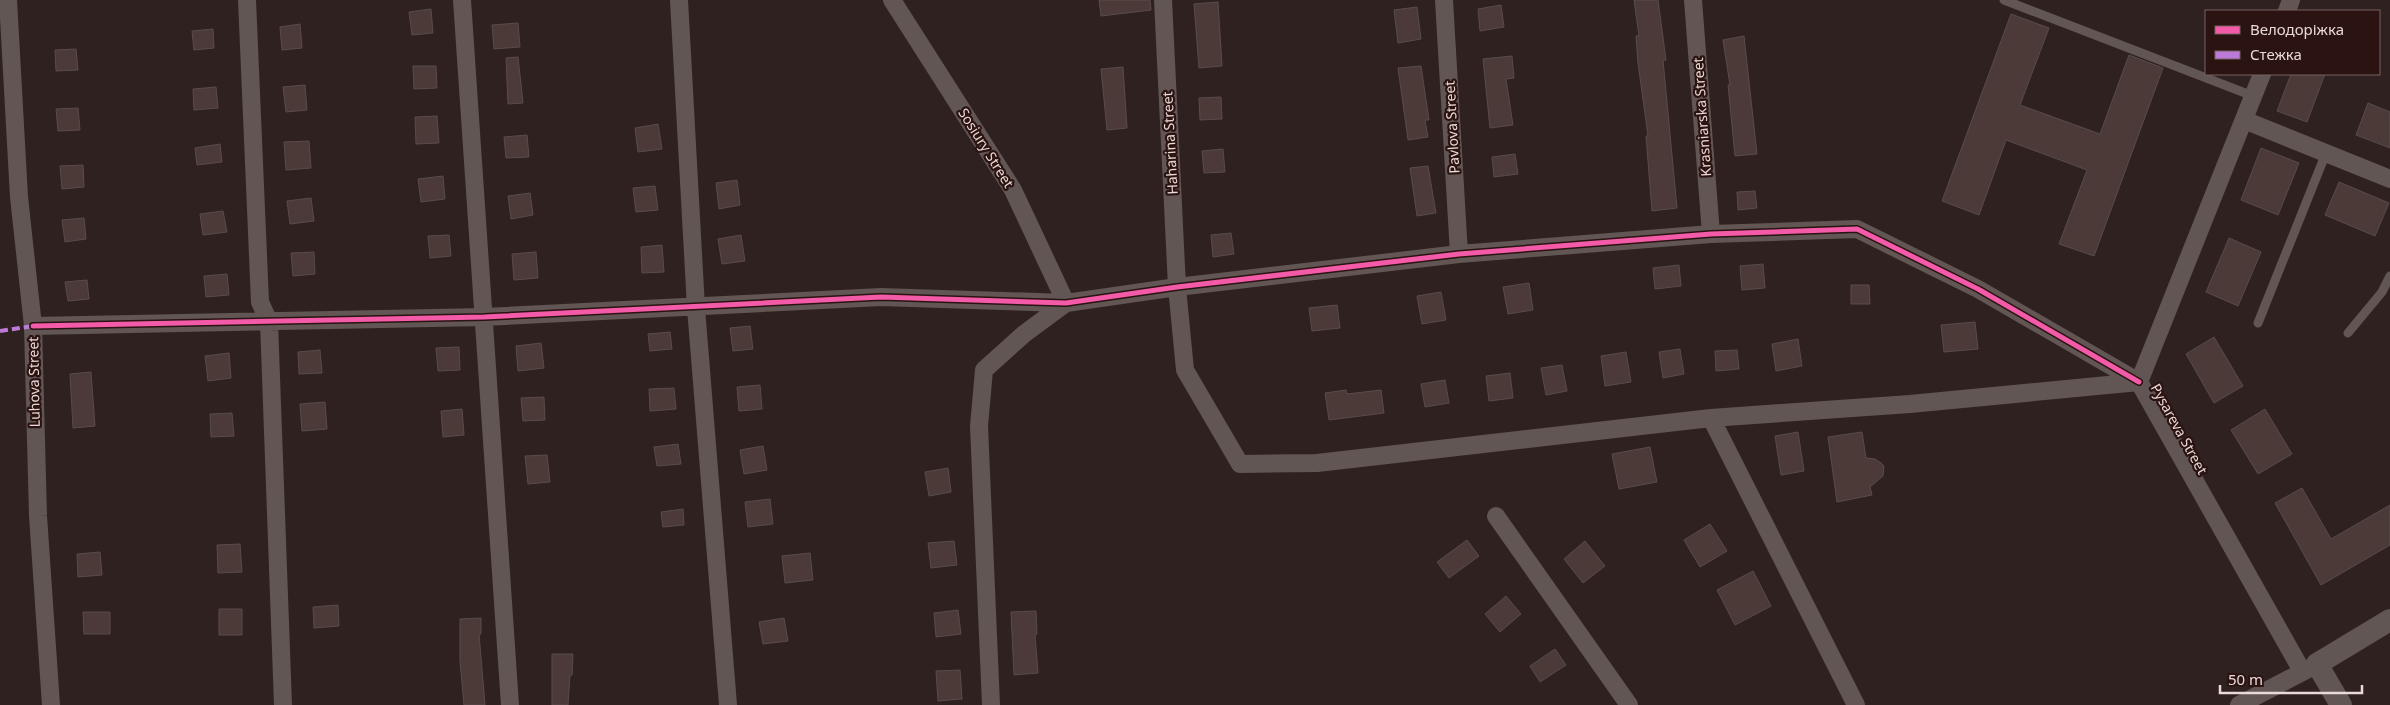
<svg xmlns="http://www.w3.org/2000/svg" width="2390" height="705" viewBox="0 0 2390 705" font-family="'Noto Sans',sans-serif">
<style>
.building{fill:#4c3a39;stroke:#584c4a}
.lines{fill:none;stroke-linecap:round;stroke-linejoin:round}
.service{stroke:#615654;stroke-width:9}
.minor{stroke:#615654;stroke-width:18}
.tertiary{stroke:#615654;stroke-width:22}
.quiet{stroke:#bd7bd9;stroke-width:4;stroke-dasharray:8 4;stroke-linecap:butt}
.cycleway-casing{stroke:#2a1311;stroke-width:8}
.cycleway{stroke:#f35aa7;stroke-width:5}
.labels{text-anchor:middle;stroke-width:4.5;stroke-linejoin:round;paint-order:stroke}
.street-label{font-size:14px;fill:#ead9d7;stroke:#2a1311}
</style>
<rect width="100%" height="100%" fill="#2f2120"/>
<path class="building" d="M 1099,0 L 1150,0 L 1151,10 L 1101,16 Z
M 1634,0 L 1658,0 L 1666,60 L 1663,60 L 1677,208 L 1652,211 L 1646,136 L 1648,136 L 1638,63 L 1636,36 L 1639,36 Z
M 1218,2 L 1222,66 L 1199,68 L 1194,4 Z
M 1501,5 L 1504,27 L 1480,31 L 1478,9 Z
M 1417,7 L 1421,39 L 1398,43 L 1394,10 Z
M 431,9 L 433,33 L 412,35 L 409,12 Z
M 2011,14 L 2049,28 L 2020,105 L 2100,134 L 2129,55 L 2163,68 L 2094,256 L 2059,244 L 2087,170 L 2006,140 L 1979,215 L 1942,201 Z
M 518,23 L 520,47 L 494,49 L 492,25 Z
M 300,24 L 302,48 L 282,50 L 280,27 Z
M 213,29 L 214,48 L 194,50 L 192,31 Z
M 1744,36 L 1757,154 L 1735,156 L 1728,85 L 1730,85 L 1723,40 Z
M 76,49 L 78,70 L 56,71 L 55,50 Z
M 1512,56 L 1514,78 L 1506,79 L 1513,125 L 1490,128 L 1483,59 Z
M 518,57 L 523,103 L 508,104 L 506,58 Z
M 413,66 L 436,66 L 437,88 L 414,89 Z
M 1421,66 L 1429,120 L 1425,120 L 1428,137 L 1408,140 L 1398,68 Z
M 1123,67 L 1127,128 L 1107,130 L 1101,69 Z
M 2291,74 L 2325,74 L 2307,122 L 2277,111 Z
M 305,85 L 307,110 L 286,112 L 283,87 Z
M 216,87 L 218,108 L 194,110 L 193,89 Z
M 1221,97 L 1222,119 L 1200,120 L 1199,98 Z
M 2368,103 L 2390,112 L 2390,148 L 2356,135 Z
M 78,108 L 80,130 L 58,131 L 56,109 Z
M 437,116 L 439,143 L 416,144 L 415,117 Z
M 658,124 L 662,149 L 638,152 L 635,128 Z
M 527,135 L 529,157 L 506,158 L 504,137 Z
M 309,141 L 311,168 L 286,170 L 284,142 Z
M 220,144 L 222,162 L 197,165 L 195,148 Z
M 2261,148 L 2299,163 L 2278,215 L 2241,200 Z
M 1223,149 L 1225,172 L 1204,173 L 1202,151 Z
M 1515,154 L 1518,174 L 1494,177 L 1492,157 Z
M 83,165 L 84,187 L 62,189 L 60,166 Z
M 1428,166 L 1436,213 L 1417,216 L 1410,168 Z
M 443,176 L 445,199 L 421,202 L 418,179 Z
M 737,180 L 740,205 L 719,209 L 716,183 Z
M 2339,182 L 2389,203 L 2375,236 L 2325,215 Z
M 655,186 L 658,210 L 636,212 L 633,188 Z
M 1755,191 L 1757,208 L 1738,210 L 1737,192 Z
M 530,193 L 533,215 L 511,219 L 508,196 Z
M 311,198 L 314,221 L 290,224 L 287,201 Z
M 223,211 L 227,232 L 203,235 L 200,214 Z
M 84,218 L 86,239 L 65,242 L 62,220 Z
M 1231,233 L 1234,254 L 1213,257 L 1211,235 Z
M 449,235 L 451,256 L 430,258 L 428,236 Z
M 741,235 L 745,261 L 722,264 L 718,239 Z
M 2229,238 L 2261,252 L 2238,306 L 2206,292 Z
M 662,245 L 664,272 L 642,273 L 641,247 Z
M 314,252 L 315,274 L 293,276 L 291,253 Z
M 536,252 L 538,278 L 514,280 L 512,254 Z
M 1763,264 L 1765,288 L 1742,290 L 1740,266 Z
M 1679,265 L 1681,286 L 1655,289 L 1653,268 Z
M 227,274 L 229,295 L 206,297 L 204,276 Z
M 87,280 L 89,299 L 68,301 L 65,282 Z
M 1529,283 L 1533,310 L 1508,314 L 1503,287 Z
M 1851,285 L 1869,285 L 1870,304 L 1851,304 Z
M 1441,292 L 1446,320 L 1422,324 L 1417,296 Z
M 1337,305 L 1340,328 L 1312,331 L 1309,308 Z
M 1975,322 L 1978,349 L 1944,352 L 1941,325 Z
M 750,326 L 753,349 L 733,351 L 730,328 Z
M 670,332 L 672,349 L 650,351 L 648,334 Z
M 2214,337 L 2243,386 L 2214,403 L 2186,354 Z
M 1798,339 L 1802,366 L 1776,371 L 1772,344 Z
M 541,343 L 544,368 L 518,371 L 516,346 Z
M 459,347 L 460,370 L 438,371 L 436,348 Z
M 1680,349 L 1684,374 L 1663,378 L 1659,352 Z
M 320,350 L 322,373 L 299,374 L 298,352 Z
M 1737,350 L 1739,369 L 1716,371 L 1715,351 Z
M 1626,352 L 1631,382 L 1605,386 L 1601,356 Z
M 229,353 L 231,378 L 208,381 L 205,356 Z
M 1562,365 L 1567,391 L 1546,395 L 1541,368 Z
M 91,372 L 95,426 L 73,428 L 70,374 Z
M 1510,373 L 1513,398 L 1489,401 L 1486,376 Z
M 1445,380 L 1449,403 L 1425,407 L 1421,384 Z
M 760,385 L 762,409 L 739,411 L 737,387 Z
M 674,388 L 676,409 L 650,411 L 649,389 Z
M 1346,390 L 1347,394 L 1381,390 L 1384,413 L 1329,420 L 1325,393 Z
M 544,397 L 545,420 L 523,421 L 521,398 Z
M 325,402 L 327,429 L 302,431 L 300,404 Z
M 462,409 L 464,435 L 443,437 L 441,411 Z
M 2265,409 L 2292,454 L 2258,474 L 2231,430 Z
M 232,413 L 234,436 L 211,437 L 210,414 Z
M 1798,432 L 1804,471 L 1781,475 L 1775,436 Z
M 1862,432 L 1866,458 L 1875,459 L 1881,463 L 1884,466 L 1883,476 L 1870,487 L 1872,495 L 1837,502 L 1828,437 Z
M 678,444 L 681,464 L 657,466 L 654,447 Z
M 763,446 L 767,470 L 744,474 L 740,450 Z
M 1650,447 L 1657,482 L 1619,489 L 1612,454 Z
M 547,455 L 550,482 L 528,484 L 525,456 Z
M 948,468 L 951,492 L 929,496 L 925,472 Z
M 2302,488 L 2331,539 L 2390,505 L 2390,545 L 2321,585 L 2275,503 Z
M 770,499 L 773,524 L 748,527 L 745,502 Z
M 683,509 L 684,525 L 663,527 L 661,512 Z
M 1710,524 L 1727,551 L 1700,567 L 1684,540 Z
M 1467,540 L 1479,556 L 1449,578 L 1437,562 Z
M 954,541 L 957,565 L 931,568 L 928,543 Z
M 1585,541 L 1605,566 L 1583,583 L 1564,559 Z
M 240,544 L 242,572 L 218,573 L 217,545 Z
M 100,552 L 102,575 L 78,577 L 77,554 Z
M 810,553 L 813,580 L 785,583 L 782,556 Z
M 1753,571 L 1771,606 L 1735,625 L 1717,590 Z
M 1506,596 L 1521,614 L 1500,632 L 1485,614 Z
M 338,605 L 339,626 L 314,628 L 313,607 Z
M 219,609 L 242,609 L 242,635 L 219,635 Z
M 958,610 L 961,634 L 936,637 L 934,613 Z
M 1036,611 L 1037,634 L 1035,635 L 1038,673 L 1014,675 L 1011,612 Z
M 83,612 L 110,612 L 110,634 L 84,634 Z
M 481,618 L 481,634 L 479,634 L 485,705 L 464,705 L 460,661 L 460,619 Z
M 784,618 L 788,641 L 763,644 L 759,622 Z
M 1555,649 L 1566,665 L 1540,682 L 1530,666 Z
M 552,654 L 573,654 L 572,675 L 570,675 L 568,705 L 552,705 Z
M 960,670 L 962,699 L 938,701 L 936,671 Z"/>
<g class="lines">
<path class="service" d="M 2004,0 L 2253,96
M 2258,323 L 2326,153
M 2348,333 L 2382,292 L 2390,276"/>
<path class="minor" d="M 8,0 L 19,197 L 33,326 L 38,516 L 51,705
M 247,0 L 260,302 L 269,322 L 283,705
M 462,0 L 510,705
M 679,0 L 696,308 L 728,705
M 892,0 L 1013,190 L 1066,303 L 1024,334 L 984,370 L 979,426 L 991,705
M 1163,0 L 1177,287 L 1185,370 L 1240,464 L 1317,463 L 1711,418 L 1910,404 L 2139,382
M 1444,0 L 1459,254
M 1693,0 L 1711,234
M 2287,11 L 2291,0
M 2262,74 L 2139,382 L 2302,671
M 2244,120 L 2390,179
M 33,326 L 484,317 L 881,297 L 1066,303 L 1177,287 L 1459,254 L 1711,234 L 1857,229 L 1978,289 L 2139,382
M 1711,418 L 1856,705
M 1496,516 L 1629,705
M 2239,705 L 2312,667"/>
<path class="tertiary" d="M 2341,705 L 2317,664 L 2390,620"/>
<path class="quiet" d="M 0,331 L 33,326"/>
<g class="cycleway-casing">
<path id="cycleway" d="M 33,326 L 484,317 L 881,297 L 1066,303 L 1177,287 L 1459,254 L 1711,234 L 1857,229 L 1978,289 L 2139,382"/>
</g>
<use href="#cycleway" class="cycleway"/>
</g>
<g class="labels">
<g class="street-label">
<text transform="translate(1702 117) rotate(-94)" y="5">Krasniarska Street</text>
<text transform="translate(1452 127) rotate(-93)" y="5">Pavlova Street</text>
<text transform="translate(1170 143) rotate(-93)" y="5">Haharina Street</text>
<text transform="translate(986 148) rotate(58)" y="5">Sosiury Street</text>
<text transform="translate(34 382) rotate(-91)" y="5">Luhova Street</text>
<text transform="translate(2179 429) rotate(61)" y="5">Pysareva Street</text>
</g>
</g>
<rect x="2205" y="10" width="175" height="65" fill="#2a1311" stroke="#776260"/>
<rect x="2215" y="26" width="25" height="8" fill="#f35aa7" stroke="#776260"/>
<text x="2250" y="35" font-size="15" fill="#ead9d7">Велодоріжка</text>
<rect x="2215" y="51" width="25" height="8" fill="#bd7bd9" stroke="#776260"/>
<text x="2250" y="60" font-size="15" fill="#ead9d7">Стежка</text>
<path d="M2220 685v8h142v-8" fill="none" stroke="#ead9d7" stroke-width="2.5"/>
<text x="2228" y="685" font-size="15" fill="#ead9d7" stroke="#2a1311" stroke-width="4" paint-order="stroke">50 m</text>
</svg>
